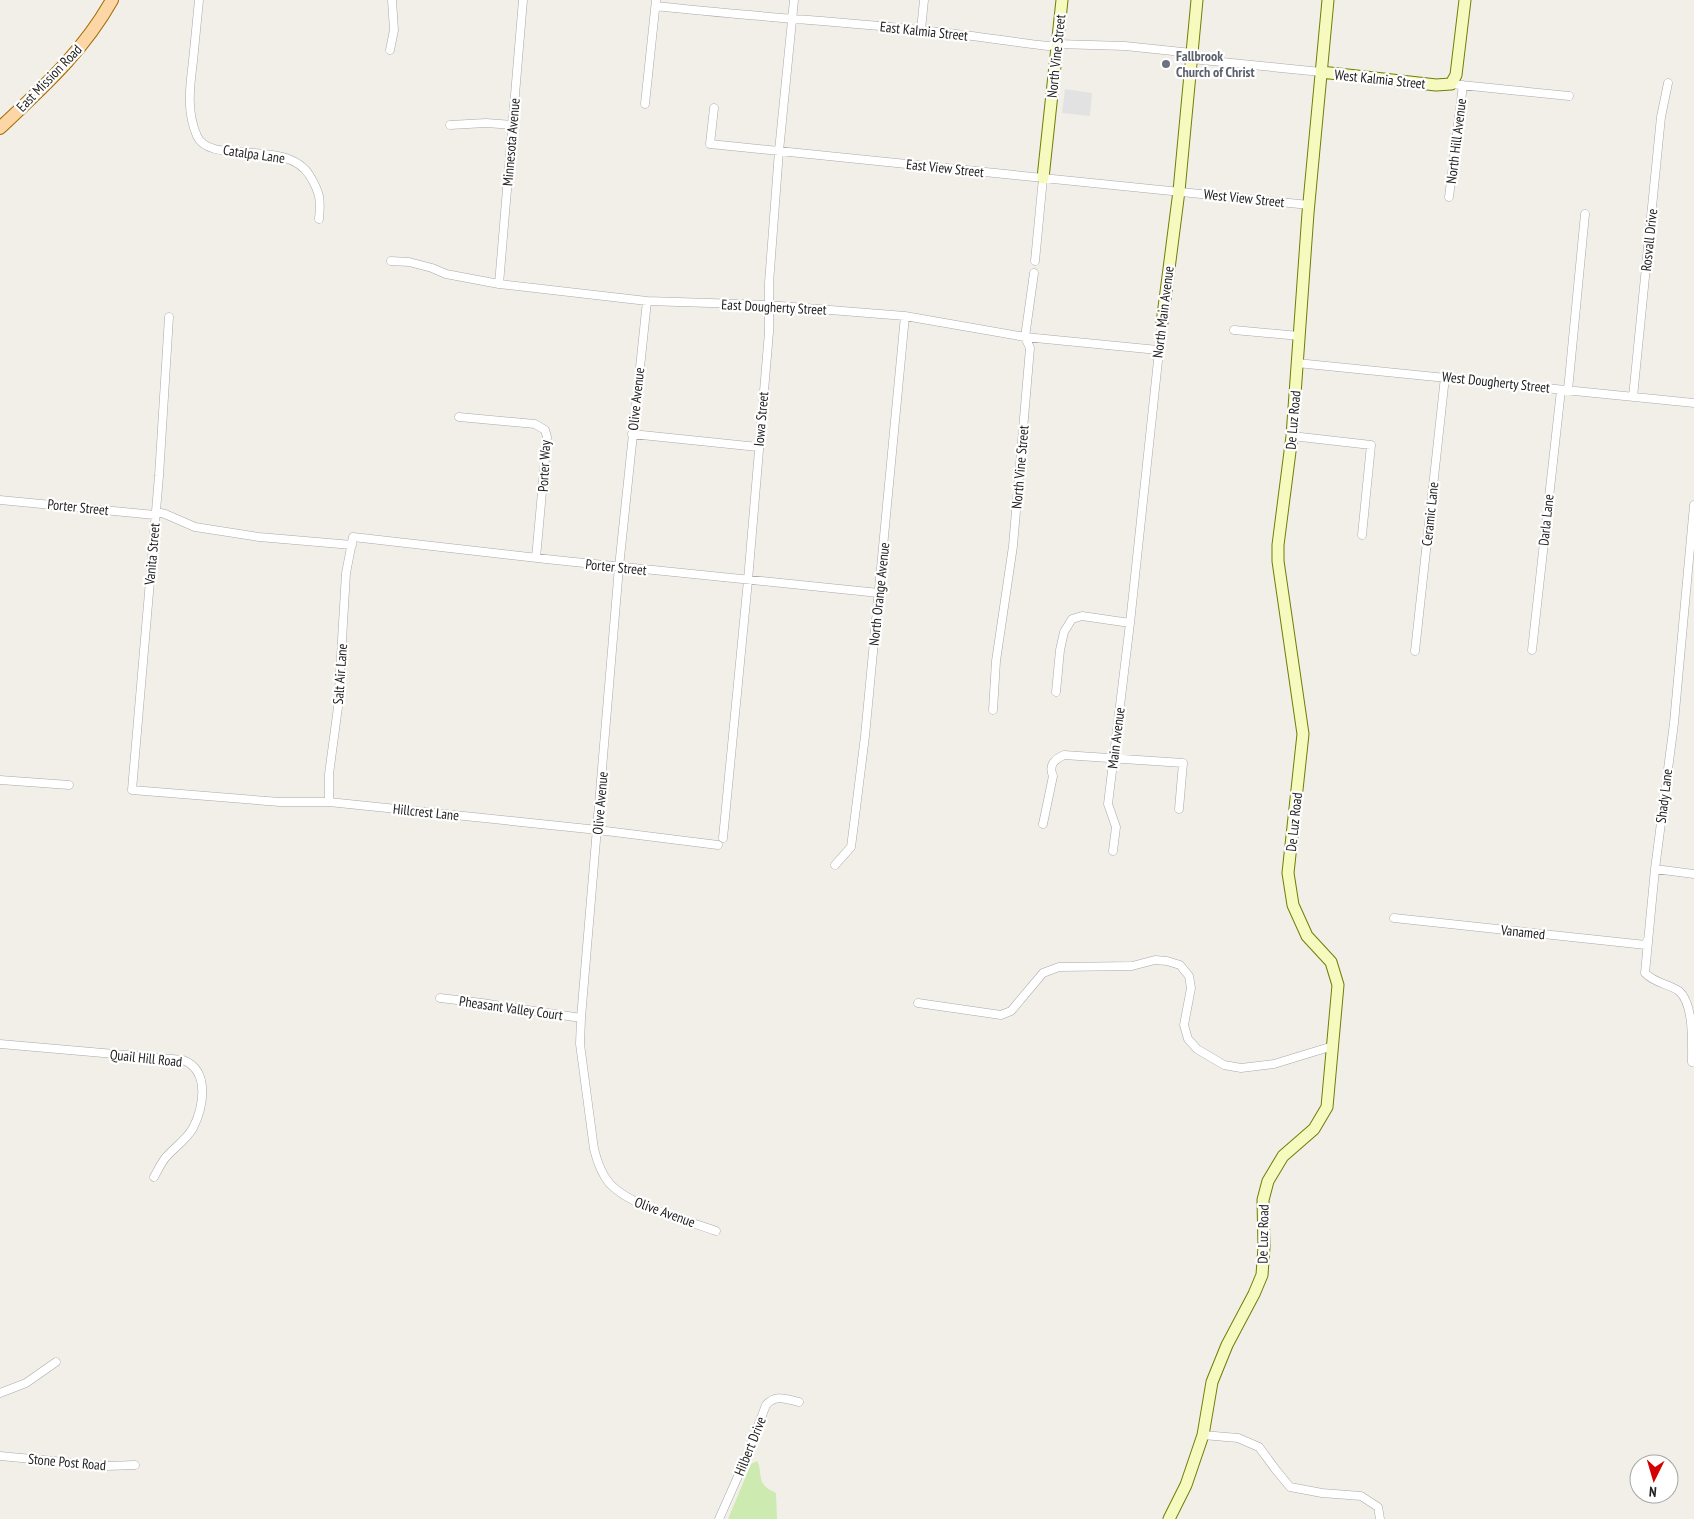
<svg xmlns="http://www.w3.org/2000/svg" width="1694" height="1519" viewBox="0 0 1694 1519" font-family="'PT Sans Narrow',sans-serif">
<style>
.grass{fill:#cdebb0}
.parking{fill:#e2e2e2}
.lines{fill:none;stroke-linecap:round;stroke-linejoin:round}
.street-casing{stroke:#a9a9a9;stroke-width:9}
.secondary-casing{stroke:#707d05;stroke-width:13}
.primary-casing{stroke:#a06b00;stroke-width:14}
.street{stroke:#fff;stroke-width:8}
.secondary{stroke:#f7fabf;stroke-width:11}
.primary{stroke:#fcd6a4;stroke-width:12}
.worship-dot{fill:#6b7280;stroke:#fff;stroke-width:2}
.labels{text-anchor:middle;stroke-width:4.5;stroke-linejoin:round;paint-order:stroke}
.street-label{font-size:14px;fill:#222;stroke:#fff}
.worship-label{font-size:14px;font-weight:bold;fill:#5b616d;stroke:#fff;text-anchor:start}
</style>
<rect width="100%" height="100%" fill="#f2efe9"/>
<path class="grass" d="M 757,1461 C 762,1469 758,1479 765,1486 C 767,1489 773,1491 776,1493 L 777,1519 L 728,1519 L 751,1464 Z"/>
<path class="parking" d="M 1065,89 L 1092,93 L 1090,116 L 1062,113 Z"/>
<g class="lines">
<g class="street-casing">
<path id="street" d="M 199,0 C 197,20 195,40 193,61 C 190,86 186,111 197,136 C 210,166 286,137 310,176 C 320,193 321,199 319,219
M 656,6 C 744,16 832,21 920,30 C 963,34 1005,41 1048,46 L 1057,44 L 1125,46 L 1192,53
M 921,30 L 924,0
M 390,50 L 394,30 L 392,0
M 1192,59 L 1321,72
M 1451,84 L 1569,96
M 645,104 L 656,0
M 714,108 L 710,144 L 1309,205
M 450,125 L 486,123 L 512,125
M 1449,197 L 1463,85
M 391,261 L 409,262 L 432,268 L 446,274 L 499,284 L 647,301 L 768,305 L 905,316 L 1025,337 L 1158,350
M 1035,261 L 1043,178
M 499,284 L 523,0
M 647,301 L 619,567 L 581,1018 L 580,1044 L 594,1149 C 597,1161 602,1175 610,1184 C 632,1207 686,1220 716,1231
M 169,317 L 159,476 L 132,790 L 280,802 L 329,802 L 598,830 L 718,845
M 1234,330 L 1299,336
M 1297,363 L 1694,403
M 1568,390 L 1585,214
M 1633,397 L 1661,117 L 1668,83
M 459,417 L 535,424 L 545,430 L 547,437 L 536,558
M 632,434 L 758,447
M 1292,436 L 1371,445 L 1362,535
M 0,500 L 155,515
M 156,512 L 165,514 L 195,527 L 259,537 L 352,545
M 1532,650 L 1561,390
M 1415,651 L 1445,377
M 1056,692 L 1060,650 L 1064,632 L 1072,619 L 1082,616 L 1130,623
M 993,710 L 996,661 L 1013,546 L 1030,348 L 1025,337 L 1034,273
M 0,780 L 69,785
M 329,802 L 329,774 L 338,707 L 346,573 L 353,537 L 555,560 L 879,593
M 1043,824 L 1053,776 C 1048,765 1055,759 1064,755 L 1183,763 L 1179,809
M 723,838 L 748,580 L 769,332 L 769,283 L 779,151 L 794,0
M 1113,851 L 1116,827 L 1108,804 L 1130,623 L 1162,323
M 835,865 L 851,847 L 855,816 L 865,736 L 905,316
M 1655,869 L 1694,874
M 1394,918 L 1646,945 L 1647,941
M 440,998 L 482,1003 L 581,1018
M 918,1003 L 1001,1015 L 1011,1011 L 1043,973 L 1059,967 L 1132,966 L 1155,960 L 1167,961 L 1180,965 L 1189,976 L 1191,988 L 1184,1025 L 1188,1039 L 1197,1049 L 1224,1065 L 1241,1068 L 1274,1064 L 1333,1046
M 0,1044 L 183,1060 C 211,1071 203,1108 193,1128 C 187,1139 174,1148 166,1157 C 161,1163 158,1170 154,1177
M 1692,1062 C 1692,1042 1694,1004 1679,991 C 1667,983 1656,984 1645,973 L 1655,869 L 1674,723 L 1694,505
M 0,1393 L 26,1383 L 56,1362
M 1203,1435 L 1238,1438 L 1259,1447 L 1276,1470 L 1290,1487 L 1322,1493 L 1361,1496 L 1378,1507 L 1380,1519
M 0,1456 L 107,1466 L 135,1465
M 719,1519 L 743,1465 L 766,1405 C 776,1394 785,1399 799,1402"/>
</g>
<g class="secondary-casing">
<path id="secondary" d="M 1321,72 L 1436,85 L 1451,84 L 1456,75 L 1465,0
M 1043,178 L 1062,0
M 1162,323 L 1179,191 L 1197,0
M 1169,1519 L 1186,1485 L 1203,1435 L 1212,1382 L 1227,1345 L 1254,1294 L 1262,1275 L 1264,1247 L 1263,1200 L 1268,1181 L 1283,1156 L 1314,1129 L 1327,1107 L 1338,985 L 1331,962 L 1307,936 L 1293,905 L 1288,873 L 1303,734 L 1278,561 L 1278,545 L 1292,436 L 1308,213 L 1328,0"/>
</g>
<g class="primary-casing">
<path id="primary" d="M 0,128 C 43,87 82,53 112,0"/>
</g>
<use href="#street" class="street"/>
<use href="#secondary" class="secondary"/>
<use href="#primary" class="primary"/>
</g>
<circle class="worship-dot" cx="1166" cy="64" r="5"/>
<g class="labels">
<g class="street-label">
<text transform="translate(924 31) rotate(6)" y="5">East Kalmia Street</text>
<text transform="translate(1056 56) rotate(-84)" y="5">North Vine Street</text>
<text transform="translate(49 78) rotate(-46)" y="5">East Mission Road</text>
<text transform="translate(1380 79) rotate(6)" y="5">West Kalmia Street</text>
<text transform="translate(1456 141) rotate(-83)" y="5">North Hill Avenue</text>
<text transform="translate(511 142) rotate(-85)" y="5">Minnesota Avenue</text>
<text transform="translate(254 154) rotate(8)" y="5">Catalpa Lane</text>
<text transform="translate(945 168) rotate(6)" y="5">East View Street</text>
<text transform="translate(1244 198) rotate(6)" y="5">West View Street</text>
<text transform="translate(1649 240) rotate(-84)" y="5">Rosvall Drive</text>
<text transform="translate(774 307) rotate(3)" y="5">East Dougherty Street</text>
<text transform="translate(1163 312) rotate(-83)" y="5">North Main Avenue</text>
<text transform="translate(1496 382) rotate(6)" y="5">West Dougherty Street</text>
<text transform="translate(636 399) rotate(-84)" y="5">Olive Avenue</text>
<text transform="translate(761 419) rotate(-85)" y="5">Iowa Street</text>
<text transform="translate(1293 420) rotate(-85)" y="5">De Luz Road</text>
<text transform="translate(544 466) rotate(-87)" y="5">Porter Way</text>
<text transform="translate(1020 467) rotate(-85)" y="5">North Vine Street</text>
<text transform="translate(78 507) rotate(6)" y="5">Porter Street</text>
<text transform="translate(1430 514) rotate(-84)" y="5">Ceramic Lane</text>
<text transform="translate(1546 520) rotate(-84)" y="5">Darla Lane</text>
<text transform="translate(152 554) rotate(-85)" y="5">Vanita Street</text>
<text transform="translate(616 567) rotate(6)" y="5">Porter Street</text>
<text transform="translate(879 594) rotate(-84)" y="5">North Orange Avenue</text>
<text transform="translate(340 674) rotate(-86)" y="5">Salt Air Lane</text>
<text transform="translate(1116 738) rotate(-83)" y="5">Main Avenue</text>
<text transform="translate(1664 796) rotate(-83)" y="5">Shady Lane</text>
<text transform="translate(600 803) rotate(-85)" y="5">Olive Avenue</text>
<text transform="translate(426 812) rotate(6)" y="5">Hillcrest Lane</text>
<text transform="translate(1294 822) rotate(-84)" y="5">De Luz Road</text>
<text transform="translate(1523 932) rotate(6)" y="5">Vanamed</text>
<text transform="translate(511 1008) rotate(8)" y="5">Pheasant Valley Court</text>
<text transform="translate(146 1058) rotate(6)" y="5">Quail Hill Road</text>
<text transform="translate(665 1212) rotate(20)" y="5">Olive Avenue</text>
<text transform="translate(1263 1234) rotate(-89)" y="5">De Luz Road</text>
<text transform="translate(750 1446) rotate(-68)" y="5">Hilbert Drive</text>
<text transform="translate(67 1462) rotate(5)" y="5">Stone Post Road</text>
</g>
<g class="worship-label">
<text x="1176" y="61">Fallbrook<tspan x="1176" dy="16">Church of Christ</tspan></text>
</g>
</g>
<g transform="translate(1654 1479) rotate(185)"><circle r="24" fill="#ffffff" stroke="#a7a7a7"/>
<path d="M0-4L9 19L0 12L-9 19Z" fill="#d40000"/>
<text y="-8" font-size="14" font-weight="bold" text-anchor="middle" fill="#222222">N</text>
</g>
</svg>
